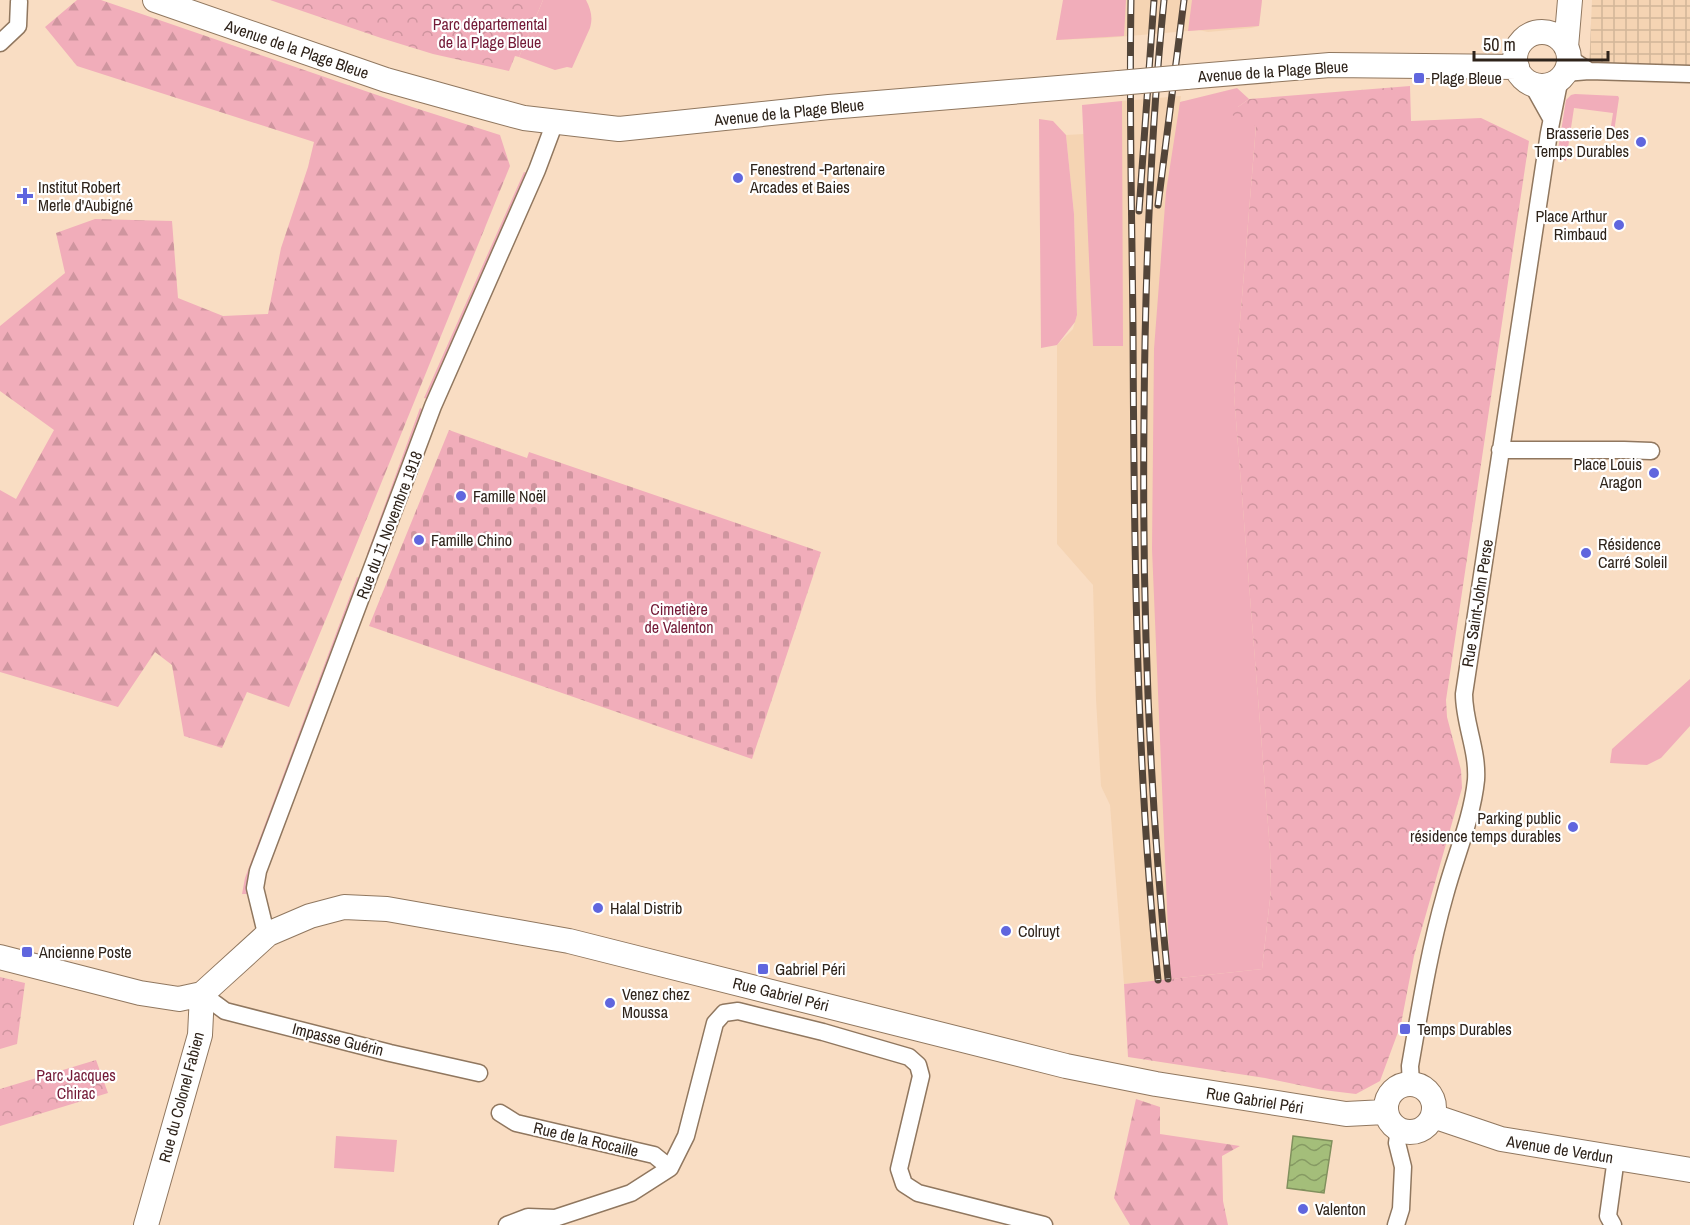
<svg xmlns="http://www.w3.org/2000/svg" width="1690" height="1225" viewBox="0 0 1690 1225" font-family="'Archivo Narrow',sans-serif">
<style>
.built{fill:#f5d4b3}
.industrial{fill:url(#industrial-grid)}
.green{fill:#f1adba}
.forest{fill:url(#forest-firs)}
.cemetery{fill:url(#cemetery-stones)}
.park{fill:url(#park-crowns)}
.water{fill:url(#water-waves);stroke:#81905d;stroke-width:1.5}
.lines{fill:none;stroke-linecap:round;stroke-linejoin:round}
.street-casing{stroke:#90775f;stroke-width:19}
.secondary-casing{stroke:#90775f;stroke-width:26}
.street{stroke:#fff;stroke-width:16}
.secondary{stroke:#fff;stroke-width:24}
.rail-casing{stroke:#534539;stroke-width:7}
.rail{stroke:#fff;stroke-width:4.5;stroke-dasharray:14;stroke-linecap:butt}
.secondary-bridge-casing{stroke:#90775f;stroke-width:26;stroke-linecap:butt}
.secondary-bridge{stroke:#fff;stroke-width:24}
.poi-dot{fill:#6066de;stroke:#fff;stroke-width:2}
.labels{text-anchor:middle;stroke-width:4.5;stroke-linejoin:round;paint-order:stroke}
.park-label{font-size:16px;fill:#741a37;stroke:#fff}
.street-label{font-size:16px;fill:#2e231a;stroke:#fff}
.poi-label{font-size:16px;fill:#2e231a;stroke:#fff;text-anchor:start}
</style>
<defs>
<pattern id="industrial-grid" width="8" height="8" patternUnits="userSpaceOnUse" patternTransform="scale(1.5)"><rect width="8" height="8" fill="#f5d4b3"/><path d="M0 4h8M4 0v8" fill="none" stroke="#d2b699"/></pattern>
<pattern id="forest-firs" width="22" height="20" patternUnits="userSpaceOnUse" patternTransform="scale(1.5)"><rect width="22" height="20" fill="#f1adba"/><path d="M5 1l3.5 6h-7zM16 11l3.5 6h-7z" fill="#cf959f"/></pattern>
<pattern id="cemetery-stones" width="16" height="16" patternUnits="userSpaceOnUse" patternTransform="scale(1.5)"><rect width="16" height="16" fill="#f1adba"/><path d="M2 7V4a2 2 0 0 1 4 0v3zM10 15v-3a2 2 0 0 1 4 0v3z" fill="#cf959f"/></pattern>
<pattern id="park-crowns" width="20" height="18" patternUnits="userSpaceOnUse" patternTransform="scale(1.5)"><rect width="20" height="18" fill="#f1adba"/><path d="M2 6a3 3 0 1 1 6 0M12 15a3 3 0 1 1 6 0" fill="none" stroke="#cf959f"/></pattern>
<pattern id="water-waves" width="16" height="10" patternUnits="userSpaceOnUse" patternTransform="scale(1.5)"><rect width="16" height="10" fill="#a4be7a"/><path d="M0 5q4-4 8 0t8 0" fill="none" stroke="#869a63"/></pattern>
</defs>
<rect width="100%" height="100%" fill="#f9ddc3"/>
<path class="built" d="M 1064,0 L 1262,0 L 1259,26 L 1251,28 L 1208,32 L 1199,30 L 1106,38 L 1056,40 Z
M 1181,96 L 1180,102 L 1185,101 L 1256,125 L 1234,395 L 1270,850 L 1262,969 L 1124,984 L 1110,805 L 1101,786 L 1096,699 L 1093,585 L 1057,544 L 1057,345 L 1073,329 L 1077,315 L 1074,214 L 1066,135 L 1084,134 L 1107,143 L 1121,143 L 1122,101 Z"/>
<path class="industrial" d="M 1592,0 L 1690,0 L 1690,70 L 1589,71 Z"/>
<path class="green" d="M 543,0 L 586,0 C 591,10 593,17 590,28 L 572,68 L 567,67 L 555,70 L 519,57 Z
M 1063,0 L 1126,0 L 1124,36 L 1056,40 Z
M 1192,0 L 1262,0 L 1259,26 L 1188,31 Z
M 1237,88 L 1249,99 L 1238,107 L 1256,125 L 1234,395 L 1270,850 L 1271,890 L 1262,969 L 1170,979 L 1152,549 L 1154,349 L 1166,192 L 1180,102 Z
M 1575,94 L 1618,96 L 1619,98 L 1614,132 L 1610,132 L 1613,113 L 1574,108 L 1566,161 L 1557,156 L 1566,100 L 1571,95 Z
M 1122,101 L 1123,346 L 1093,346 L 1082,105 Z
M 1039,119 L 1053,121 L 1066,135 L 1074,214 L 1077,315 L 1075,322 L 1057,345 L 1041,348 Z
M 524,172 L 529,174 L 430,400 L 424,398 Z
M 420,408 L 427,411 L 373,556 L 367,554 Z
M 357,577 L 364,580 L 250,894 L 242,894 L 245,878 Z
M 1690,679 L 1690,726 L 1661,758 L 1647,765 L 1610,763 L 1612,749 Z
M 336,1136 L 397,1140 L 394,1172 L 334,1168 Z"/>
<path class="forest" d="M 77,0 L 101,0 L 412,107 L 500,135 L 510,166 L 328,614 L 289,707 L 247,692 L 222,748 L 184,736 L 172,665 L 155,652 L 118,707 L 0,672 L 0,490 L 16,499 L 54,430 L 0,391 L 0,326 L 65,273 L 56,233 L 95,219 L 172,221 L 178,298 L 223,316 L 268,314 L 281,248 L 308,167 L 314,142 L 77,66 L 45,27 Z
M 1136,1099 L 1160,1107 L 1160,1134 L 1240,1146 L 1222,1156 L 1223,1201 L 1228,1225 L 1130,1225 L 1114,1198 Z"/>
<path class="cemetery" d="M 449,430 L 527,458 L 529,452 L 821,552 L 752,759 L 369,626 Z"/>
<path class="park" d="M 270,0 L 543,0 L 519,57 L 515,56 L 509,71 L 433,54 L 381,38 Z
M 1410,86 L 1411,121 L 1481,118 L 1529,141 L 1446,700 L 1447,717 L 1461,770 L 1462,788 L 1414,956 L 1401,1024 L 1380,1081 L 1356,1094 L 1323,1090 L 1265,1078 L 1128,1057 L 1124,984 L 1262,969 L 1271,890 L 1270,850 L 1234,395 L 1256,126 L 1232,115 L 1238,107 L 1249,99 Z
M 0,977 L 25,983 L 17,1044 L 0,1049 Z
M 96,1060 L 108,1093 L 0,1126 L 0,1089 Z"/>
<path class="water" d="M 1293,1136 L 1332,1141 L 1324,1193 L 1287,1188 Z"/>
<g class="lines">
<g class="street-casing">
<path id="street" d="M 0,43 L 18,26 L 19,2
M 1589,71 L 1690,74
M 1565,73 L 1589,71 L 1569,58
M 1532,84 L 1551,118
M 1500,450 L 1624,450 L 1651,451
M 268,934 L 264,925 L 255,888 L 258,871 L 433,406 L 537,170 L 555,122
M 202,994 L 225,1011 L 390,1053 L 479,1073
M 1411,1084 L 1410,1066 C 1420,1009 1429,951 1445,895 C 1455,857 1472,819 1476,780 C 1478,750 1464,723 1464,694 L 1549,133 L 1560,78
M 500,1113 L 516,1123 L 654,1155 L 670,1168
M 507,1225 L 528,1217 L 555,1218 L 631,1193 L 670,1168 L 686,1136 L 715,1023 L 724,1013 L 738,1011 L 823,1032 L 909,1057 L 918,1065 L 921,1076 L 899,1169 L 904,1184 L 918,1193 L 1044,1225
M 1396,1225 L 1401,1209 L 1403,1167 L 1397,1143 L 1399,1129
M 1613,1225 L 1608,1216 L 1616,1158"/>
</g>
<g class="secondary-casing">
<path id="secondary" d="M 155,0 L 386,80 L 483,107 L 524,118 L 619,129 L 829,107 L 1119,83
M1515 59a27 27 0 1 1 54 0a27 27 0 1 1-54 0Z
M 1566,47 L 1570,0
M 1186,77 L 1330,65 L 1517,67
M 0,957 L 140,993 L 179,999 L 202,994 L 268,934 L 310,916 L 344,907 L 387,909 L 569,941 L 1066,1066 L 1156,1084 L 1346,1114 L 1385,1112
M1386 1108a24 24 0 1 1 48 0a24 24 0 1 1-48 0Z
M 1433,1116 L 1501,1139 L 1690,1170
M 146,1225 L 200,1035 L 202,994"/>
</g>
<use href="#street" class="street"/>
<use href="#secondary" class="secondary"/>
<g class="rail-casing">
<path id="rail" d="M 1131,0 C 1129,110 1132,220 1133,330 C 1134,547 1136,764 1158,980
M 1164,0 C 1150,139 1145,279 1144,418 C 1142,605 1149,793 1168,979
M 1158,205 L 1184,0
M 1139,211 L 1154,0"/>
</g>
<use href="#rail" class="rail"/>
<g class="secondary-bridge-casing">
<path id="secondary-bridge" d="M 1119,83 L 1186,77"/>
</g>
<use href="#secondary-bridge" class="secondary-bridge"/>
</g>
<g class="poi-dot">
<rect x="1413" y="72" width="12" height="12" rx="3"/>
<circle cx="1641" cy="142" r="6"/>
<circle cx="738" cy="178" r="6"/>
<path d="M22 187h6v6h6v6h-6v6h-6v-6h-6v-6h6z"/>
<circle cx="1619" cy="225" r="6"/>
<circle cx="1654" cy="473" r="6"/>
<circle cx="461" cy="496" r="6"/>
<circle cx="419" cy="540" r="6"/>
<circle cx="1586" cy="553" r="6"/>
<circle cx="1573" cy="827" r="6"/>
<circle cx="598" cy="908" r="6"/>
<circle cx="1006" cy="931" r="6"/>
<rect x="21" y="946" width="12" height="12" rx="3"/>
<rect x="757" y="963" width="12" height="12" rx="3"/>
<circle cx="610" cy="1003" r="6"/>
<rect x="1399" y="1023" width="12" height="12" rx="3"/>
<circle cx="1303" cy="1209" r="6"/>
</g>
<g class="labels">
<g class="park-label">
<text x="490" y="30">Parc départemental<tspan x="490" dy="18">de la Plage Bleue</tspan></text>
<text x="679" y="615">Cimetière<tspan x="679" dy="18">de Valenton</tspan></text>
<text x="76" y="1081">Parc Jacques<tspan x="76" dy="18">Chirac</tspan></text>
</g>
<g class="street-label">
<text transform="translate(297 49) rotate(19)" y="6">Avenue de la Plage Bleue</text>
<text transform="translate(1273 71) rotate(-4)" y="6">Avenue de la Plage Bleue</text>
<text transform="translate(789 112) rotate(-6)" y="6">Avenue de la Plage Bleue</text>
<text transform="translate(389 525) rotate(-69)" y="6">Rue du 11 Novembre 1918</text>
<text transform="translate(1477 603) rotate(-81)" y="6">Rue Saint-John Perse</text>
<text transform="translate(781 994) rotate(14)" y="6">Rue Gabriel Péri</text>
<text transform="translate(338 1039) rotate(14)" y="6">Impasse Guérin</text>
<text transform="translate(181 1097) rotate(-75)" y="6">Rue du Colonel Fabien</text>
<text transform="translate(1255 1100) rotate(9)" y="6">Rue Gabriel Péri</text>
<text transform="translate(586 1139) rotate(13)" y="6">Rue de la Rocaille</text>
<text transform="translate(1560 1149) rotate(9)" y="6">Avenue de Verdun</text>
</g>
<g class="poi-label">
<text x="1431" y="84">Plage Bleue</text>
<text x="1629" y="139" text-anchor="end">Brasserie Des<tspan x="1629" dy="18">Temps Durables</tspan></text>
<text x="750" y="175">Fenestrend -Partenaire<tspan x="750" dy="18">Arcades et Baies</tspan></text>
<text x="38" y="193">Institut Robert<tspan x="38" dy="18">Merle d'Aubigné</tspan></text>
<text x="1607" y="222" text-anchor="end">Place Arthur<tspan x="1607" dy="18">Rimbaud</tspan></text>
<text x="1642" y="470" text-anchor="end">Place Louis<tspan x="1642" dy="18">Aragon</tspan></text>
<text x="473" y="502">Famille Noël</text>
<text x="431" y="546">Famille Chino</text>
<text x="1598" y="550">Résidence<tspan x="1598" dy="18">Carré Soleil</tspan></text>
<text x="1561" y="824" text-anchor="end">Parking public<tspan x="1561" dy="18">résidence temps durables</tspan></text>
<text x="610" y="914">Halal Distrib</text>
<text x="1018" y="937">Colruyt</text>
<text x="39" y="958">Ancienne Poste</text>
<text x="775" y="975">Gabriel Péri</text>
<text x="622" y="1000">Venez chez<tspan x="622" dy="18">Moussa</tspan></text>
<text x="1417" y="1035">Temps Durables</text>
<text x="1315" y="1215">Valenton</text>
</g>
</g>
<path d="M1474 51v9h134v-9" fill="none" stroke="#2e231a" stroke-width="3"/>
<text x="1483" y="51" font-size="18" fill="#2e231a" stroke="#ffffff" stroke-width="4.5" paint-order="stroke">50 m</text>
</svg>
